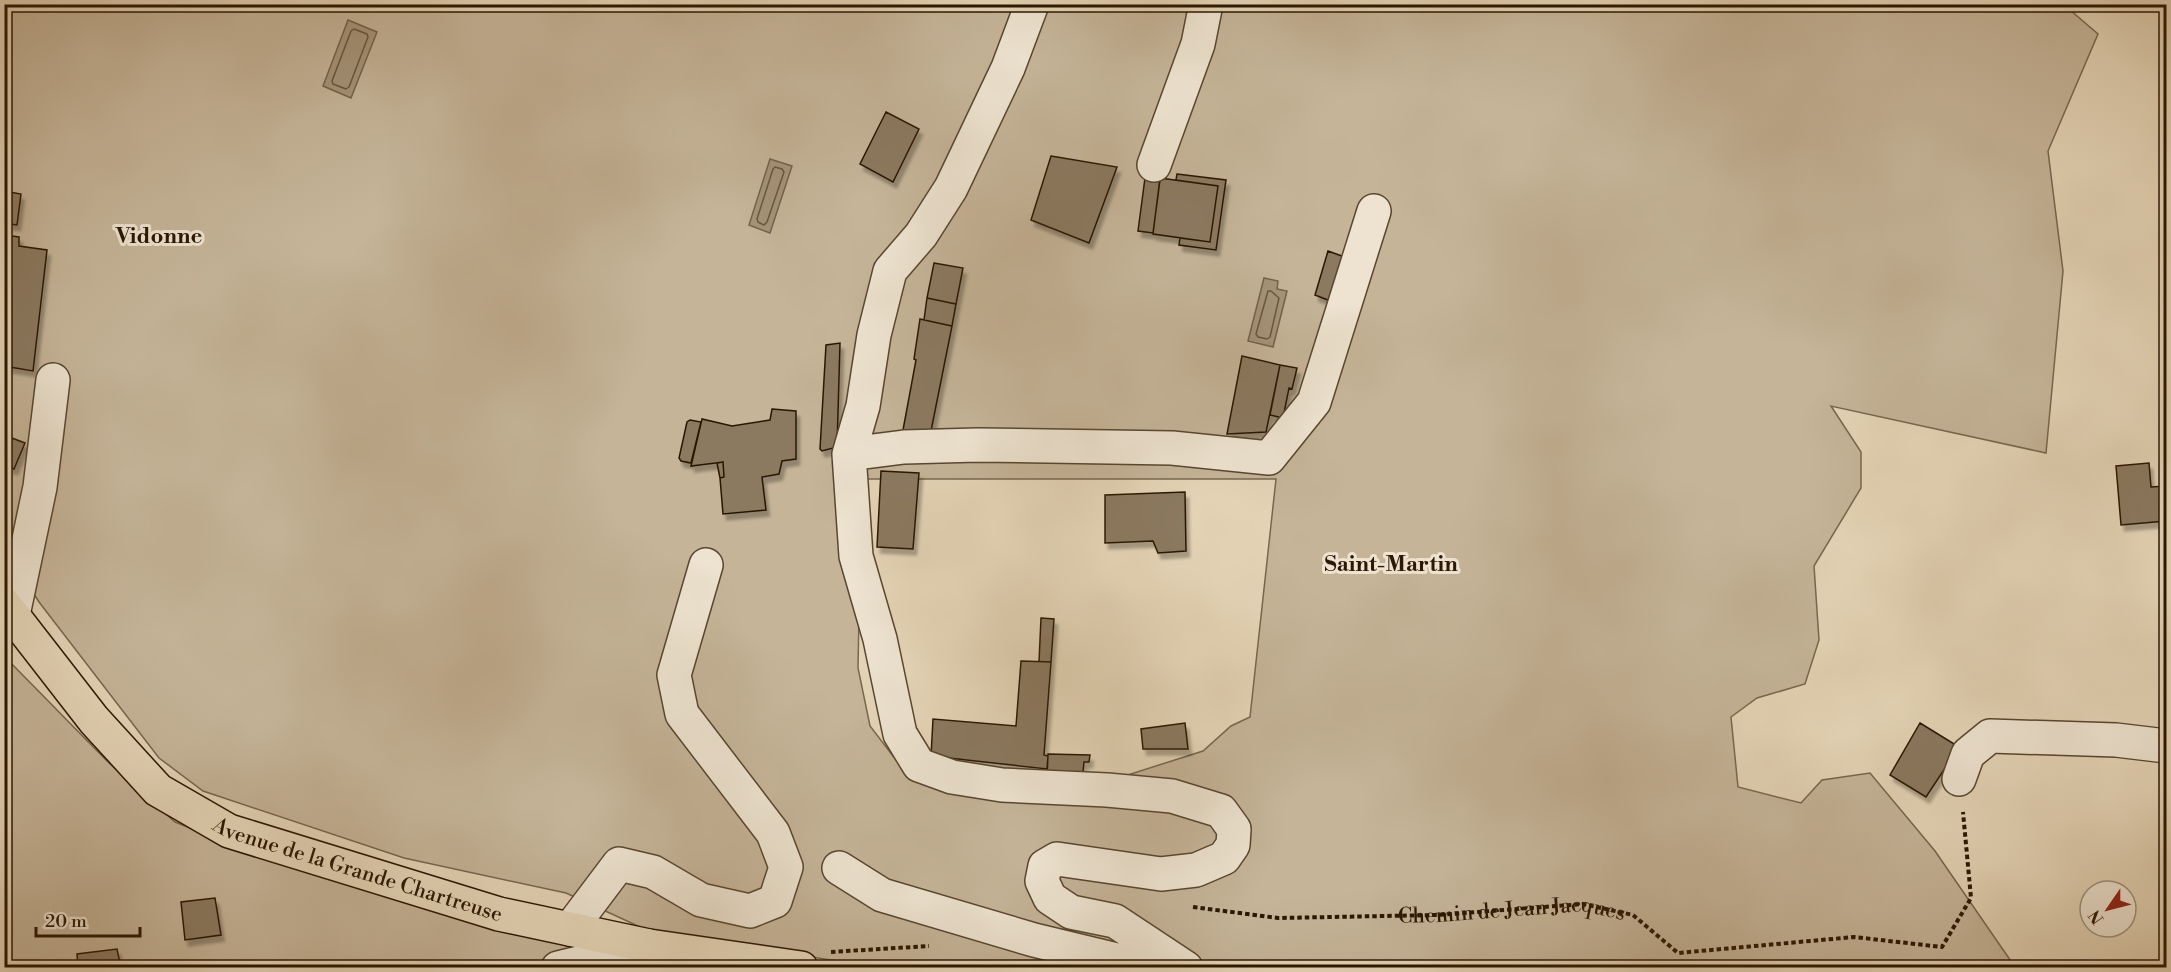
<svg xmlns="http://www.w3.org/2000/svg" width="2171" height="972" viewBox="0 0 2171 972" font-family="'Libre Bodoni',serif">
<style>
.green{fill:#c5b498;stroke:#78664e;stroke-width:1.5;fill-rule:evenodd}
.water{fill:#a59479;stroke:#74624a;stroke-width:1.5}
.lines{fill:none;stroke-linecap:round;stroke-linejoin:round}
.shore{stroke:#68563e;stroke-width:1.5}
.building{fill:#8b7960;stroke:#2b1703;stroke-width:1.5;filter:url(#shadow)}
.minor-casing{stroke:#594630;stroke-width:36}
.major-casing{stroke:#2b1703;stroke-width:36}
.path{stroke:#2b1703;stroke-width:4;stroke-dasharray:4.5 3;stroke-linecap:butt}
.minor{stroke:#ede3d0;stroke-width:33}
.major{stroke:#e4d4b6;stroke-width:33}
.labels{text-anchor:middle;stroke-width:6;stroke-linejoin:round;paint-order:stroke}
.street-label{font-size:21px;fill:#2b1703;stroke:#ede3d0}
.neighbourhood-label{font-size:22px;font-weight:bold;fill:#2b1703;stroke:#ede3d0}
</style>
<defs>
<filter id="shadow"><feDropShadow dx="3.5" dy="6" stdDeviation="1.5" flood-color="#0004"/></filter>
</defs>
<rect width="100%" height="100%" fill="#e4d4b6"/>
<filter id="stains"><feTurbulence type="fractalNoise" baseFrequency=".00333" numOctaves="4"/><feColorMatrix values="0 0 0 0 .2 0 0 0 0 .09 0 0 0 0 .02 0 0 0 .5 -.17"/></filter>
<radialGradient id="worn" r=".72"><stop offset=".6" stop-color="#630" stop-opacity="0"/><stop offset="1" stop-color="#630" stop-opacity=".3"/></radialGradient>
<path class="green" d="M 2063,4 L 2098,34 L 2048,151 L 2063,271 L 2046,453 L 1831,406 L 1861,452 L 1861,488 L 1814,566 L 1819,640 L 1805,684 L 1757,698 L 1731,717 L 1738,787 L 1801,803 L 1822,780 L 1870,773 L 1935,851 L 2015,967 L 882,968 L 651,932 L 566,893 L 404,858 L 203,791 L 159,758 L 39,602 L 5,548 L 5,5 ZM 843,479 L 1276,479 L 1250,717 L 1231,726 L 1203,751 L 1090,787 L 970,797 L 906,773 L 870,726 L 858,668 L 859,616 L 842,568 Z
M 4,656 L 107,761 L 175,822 L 275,861 L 704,967 L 5,967 Z"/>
<path class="water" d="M 348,20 L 377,32 L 351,98 L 323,86 Z
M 770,159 L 792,166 L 770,233 L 749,225 Z
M 1264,278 L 1278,281 L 1277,289 L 1287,291 L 1273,347 L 1248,341 Z"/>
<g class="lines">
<path class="shore" d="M 354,29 L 367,34 L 368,37 L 349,87 L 346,89 L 333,84 L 332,81 L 351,31 Z
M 775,167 L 782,169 L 784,172 L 767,222 L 764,225 L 758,222 L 757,219 L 773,169 Z
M 1268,291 L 1271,291 L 1279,298 L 1270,337 L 1267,339 L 1258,337 L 1256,334 Z"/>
</g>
<path class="building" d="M 886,112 L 919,129 L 893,182 L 860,164 Z
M 1051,156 L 1117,167 L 1089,243 L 1031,220 Z
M 1177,174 L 1226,180 L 1216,250 L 1179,245 L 1180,238 L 1210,242 L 1218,186 L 1176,180 Z
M 1145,178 L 1160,180 L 1153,233 L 1138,231 Z
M 1160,178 L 1218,186 L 1210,242 L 1153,234 Z
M 4,191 L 21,194 L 17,225 L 4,223 Z
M 4,235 L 19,237 L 19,246 L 47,250 L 33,371 L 4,366 Z
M 1328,251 L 1353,260 L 1338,304 L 1315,295 Z
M 934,263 L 963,268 L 956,304 L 927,298 Z
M 927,298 L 956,304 L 952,326 L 924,320 Z
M 920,319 L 952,326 L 930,436 L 905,434 L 903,430 L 916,360 L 914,359 Z
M 840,343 L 837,447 L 822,451 L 820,449 L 826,345 Z
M 1242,356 L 1280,365 L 1266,432 L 1227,434 Z
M 1280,365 L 1297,368 L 1292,389 L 1289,388 L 1283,418 L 1270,415 Z
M 772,409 L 796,411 L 796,459 L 782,461 L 779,474 L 762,477 L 766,510 L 723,514 L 720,478 L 724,477 L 723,462 L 691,466 L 702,419 L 732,426 L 770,420 Z
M 690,420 L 701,422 L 691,463 L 681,461 L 679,458 L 687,422 Z
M 4,435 L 25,443 L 14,469 L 4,465 Z
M 723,462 L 724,477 L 720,478 L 717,463 Z
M 2149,463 L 2151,487 L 2166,486 L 2166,521 L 2121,525 L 2116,466 Z
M 881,471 L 919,473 L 913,549 L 877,547 Z
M 1185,492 L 1186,551 L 1158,553 L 1153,541 L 1105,543 L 1105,495 Z
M 1041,618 L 1054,619 L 1051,662 L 1039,662 Z
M 1021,661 L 1051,662 L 1044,755 L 1048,756 L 1047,769 L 931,756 L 933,719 L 1016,726 Z
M 1185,723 L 1188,749 L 1143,749 L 1141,729 Z
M 1920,723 L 1959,747 L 1926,797 L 1890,775 Z
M 1048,754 L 1090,755 L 1089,762 L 1084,762 L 1082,782 L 1047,779 Z
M 2162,806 L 2166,806 L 2166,859 L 2161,858 Z
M 215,898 L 221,935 L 185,940 L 181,902 Z
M 117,949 L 121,968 L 78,968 L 77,954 Z"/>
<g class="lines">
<g class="minor-casing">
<path id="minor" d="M 1032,4 L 1008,68 L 951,188 L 921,235 L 890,271 L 874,335 L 863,406 L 849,454 L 856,556 L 880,639 L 900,734 L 919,765 L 952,777 L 1002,785 L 1107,790 L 1172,796 L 1221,811 L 1234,829 L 1233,845 L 1224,858 L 1196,870 L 1161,874 L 1057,859 L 1045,866 L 1042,881 L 1050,898 L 1071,912 L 1115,921 L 1186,968
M 1154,165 L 1198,44 L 1206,4
M 849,454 L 904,447 L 978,445 L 1172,448 L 1269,458 L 1314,402 L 1374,211
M 13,615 L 40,487 L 53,380
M 1959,779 L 1968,754 L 1990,736 L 2116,740 L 2166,746
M 839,868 L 882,895 L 1034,940 L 1150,968
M 570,929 L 619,864 L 653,872 L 701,900 L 750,911 L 775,901 L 786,867 L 773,833 L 682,714 L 674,675 L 706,565
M 558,968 L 649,946"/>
</g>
<g class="major-casing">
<g id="major">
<path id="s2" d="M 4,604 L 94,720 L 158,790 L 229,831 L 499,914 L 649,946 L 801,968"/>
</g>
</g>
<g class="path">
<path id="s1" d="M 1193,907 L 1278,918 L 1438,915 L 1583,904 L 1633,915 L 1678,953 L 1854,937 L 1942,947 L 1971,898 L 1963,812"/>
<path d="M 831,952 L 929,946"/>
</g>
<use href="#minor" class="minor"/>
<use href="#major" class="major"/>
</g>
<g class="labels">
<g class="street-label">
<text dy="7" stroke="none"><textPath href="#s2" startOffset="458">Avenue de la Grande Chartreuse</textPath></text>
<text dy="7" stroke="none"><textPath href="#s1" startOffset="320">Chemin de Jean Jacques</textPath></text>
</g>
<g class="neighbourhood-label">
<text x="159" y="243">Vidonne</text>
<text x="1391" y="571">Saint-Martin</text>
</g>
</g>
<rect width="2171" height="972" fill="none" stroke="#e4d4b6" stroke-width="24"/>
<rect x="6" y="6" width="2159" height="960" fill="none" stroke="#2b1703" stroke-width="3"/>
<rect x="12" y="12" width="2147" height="948" fill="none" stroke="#2b1703" stroke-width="1.5"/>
<g transform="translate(2108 909) rotate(235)"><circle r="28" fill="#ede3d0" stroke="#9f917e" stroke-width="1.5"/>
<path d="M0-4.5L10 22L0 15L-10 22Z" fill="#8f2418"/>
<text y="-9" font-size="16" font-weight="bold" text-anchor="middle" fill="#2b1703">N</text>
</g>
<path d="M36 927v9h104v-9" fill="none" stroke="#2b1703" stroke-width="3"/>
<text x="45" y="927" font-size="18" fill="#2b1703" stroke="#ede3d0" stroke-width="4.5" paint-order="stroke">20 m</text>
<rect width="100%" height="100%" filter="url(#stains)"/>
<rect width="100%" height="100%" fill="url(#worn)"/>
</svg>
